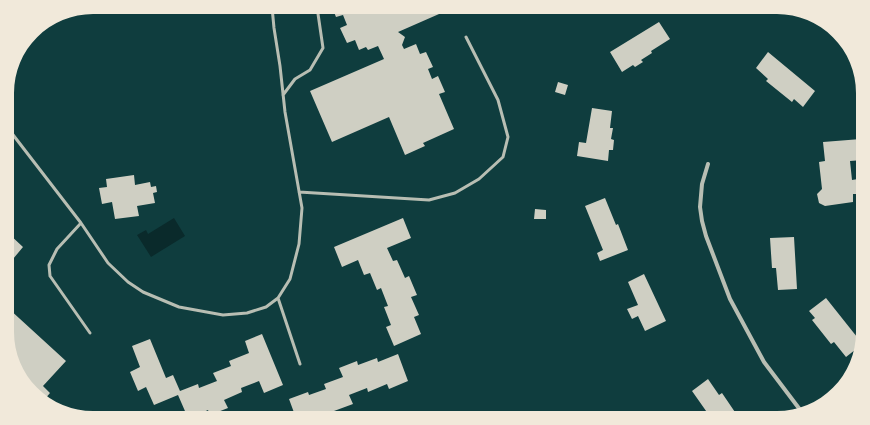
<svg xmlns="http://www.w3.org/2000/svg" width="870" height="425" viewBox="0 0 870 425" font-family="Raleway,sans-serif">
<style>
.water{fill:#0a2a2b}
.building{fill:#cfcfc3}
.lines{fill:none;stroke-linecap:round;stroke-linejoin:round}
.service{stroke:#b8beb3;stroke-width:3}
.minor{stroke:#b8beb3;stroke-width:4}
</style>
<rect width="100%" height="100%" fill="#0f3d3e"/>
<path class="water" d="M 174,218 L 185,236 L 151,257 L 137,235 L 146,230 L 148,234 Z"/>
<path class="building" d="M 332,7 L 455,7 L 398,32 L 405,37 L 402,45 L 404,49 L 416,44 L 420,54 L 426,52 L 433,67 L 428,69 L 432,79 L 438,76 L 445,92 L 439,94 L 454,129 L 423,143 L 425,146 L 405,155 L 389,117 L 332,142 L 310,91 L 384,59 L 378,46 L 368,50 L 366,47 L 359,50 L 355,40 L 347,43 L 340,28 L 347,25 L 343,15 L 336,17 Z
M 659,22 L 670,39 L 651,51 L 652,53 L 641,60 L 643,62 L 635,67 L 633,65 L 622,72 L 610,52 Z
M 768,52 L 815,91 L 803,107 L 794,99 L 792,102 L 766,81 L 768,79 L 756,68 Z
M 558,82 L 568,85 L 565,95 L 555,92 Z
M 592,108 L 612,111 L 610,128 L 613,128 L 611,139 L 614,140 L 613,150 L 609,150 L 608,161 L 577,156 L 579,142 L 586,143 Z
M 861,139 L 863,160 L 850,161 L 852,180 L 858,179 L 862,183 L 863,190 L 860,194 L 853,194 L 853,202 L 825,206 L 819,203 L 817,194 L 822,189 L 819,162 L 825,161 L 823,142 Z
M 134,175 L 135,185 L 150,182 L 151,187 L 156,186 L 157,192 L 153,193 L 155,203 L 137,206 L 139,216 L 115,219 L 112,202 L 102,204 L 99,188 L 107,187 L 106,179 Z
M 605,198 L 616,225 L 618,224 L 628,250 L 600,261 L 597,253 L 603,250 L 585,206 Z
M 535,209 L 546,210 L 546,219 L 534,219 Z
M 403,218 L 411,238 L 387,248 L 393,261 L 397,260 L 405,278 L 409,276 L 417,295 L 411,297 L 419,315 L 414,317 L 421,334 L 394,346 L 386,327 L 391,325 L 384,307 L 388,306 L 381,288 L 377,290 L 370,273 L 364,275 L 358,260 L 342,267 L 334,247 Z
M 8,233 L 23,247 L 8,265 Z
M 794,237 L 797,289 L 778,290 L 776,268 L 772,268 L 770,238 Z
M 644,274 L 666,321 L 645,331 L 638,316 L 632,319 L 627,309 L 638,305 L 628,282 Z
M 826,298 L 861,342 L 860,346 L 846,357 L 834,342 L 831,344 L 812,320 L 815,318 L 809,311 Z
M 8,308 L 66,361 L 43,386 L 50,393 L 44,400 L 25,384 L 8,343 Z
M 262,334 L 283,385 L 264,393 L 259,381 L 241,388 L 242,392 L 224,400 L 228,408 L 210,415 L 208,410 L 190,418 L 188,418 L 178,395 L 154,405 L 146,387 L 138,391 L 130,372 L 140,367 L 132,346 L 150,339 L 166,378 L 173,375 L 180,391 L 198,384 L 199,388 L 217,381 L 213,373 L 231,366 L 229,361 L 249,353 L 245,341 Z
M 398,354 L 408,381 L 389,389 L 387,384 L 368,392 L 367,388 L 349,395 L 353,404 L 334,411 L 337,417 L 333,418 L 296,418 L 289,399 L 308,392 L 309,395 L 326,389 L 324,384 L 343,377 L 339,368 L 357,361 L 358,365 L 377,358 L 378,362 Z
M 708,379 L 719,395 L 722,393 L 739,418 L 711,418 L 692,391 Z"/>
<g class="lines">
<path class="service" d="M 283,95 L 295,79 L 310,70 L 323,48 L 317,7
M 7,127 L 81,223 L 108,263 L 128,282 L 143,292 L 179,307 L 223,315 L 247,313 L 266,307 L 278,298 L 290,279 L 299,244 L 302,208 L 285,112 L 280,66 L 274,28 L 272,7
M 299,192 L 429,200 L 455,193 L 479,179 L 503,157 L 508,137 L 498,100 L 466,37
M 81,223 L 57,249 L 49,265 L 50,276 L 90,333
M 278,298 L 300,364"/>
<path class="minor" d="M 708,164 L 702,184 L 700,207 L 702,221 L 706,236 L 730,299 L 764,362 L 801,411"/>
</g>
<path d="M0 0H870V425H0ZM93 14H777A79 79 0 0 1 856 93V332A79 79 0 0 1 777 411H93A79 79 0 0 1 14 332V93A79 79 0 0 1 93 14Z" fill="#f1e9da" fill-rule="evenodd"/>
</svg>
